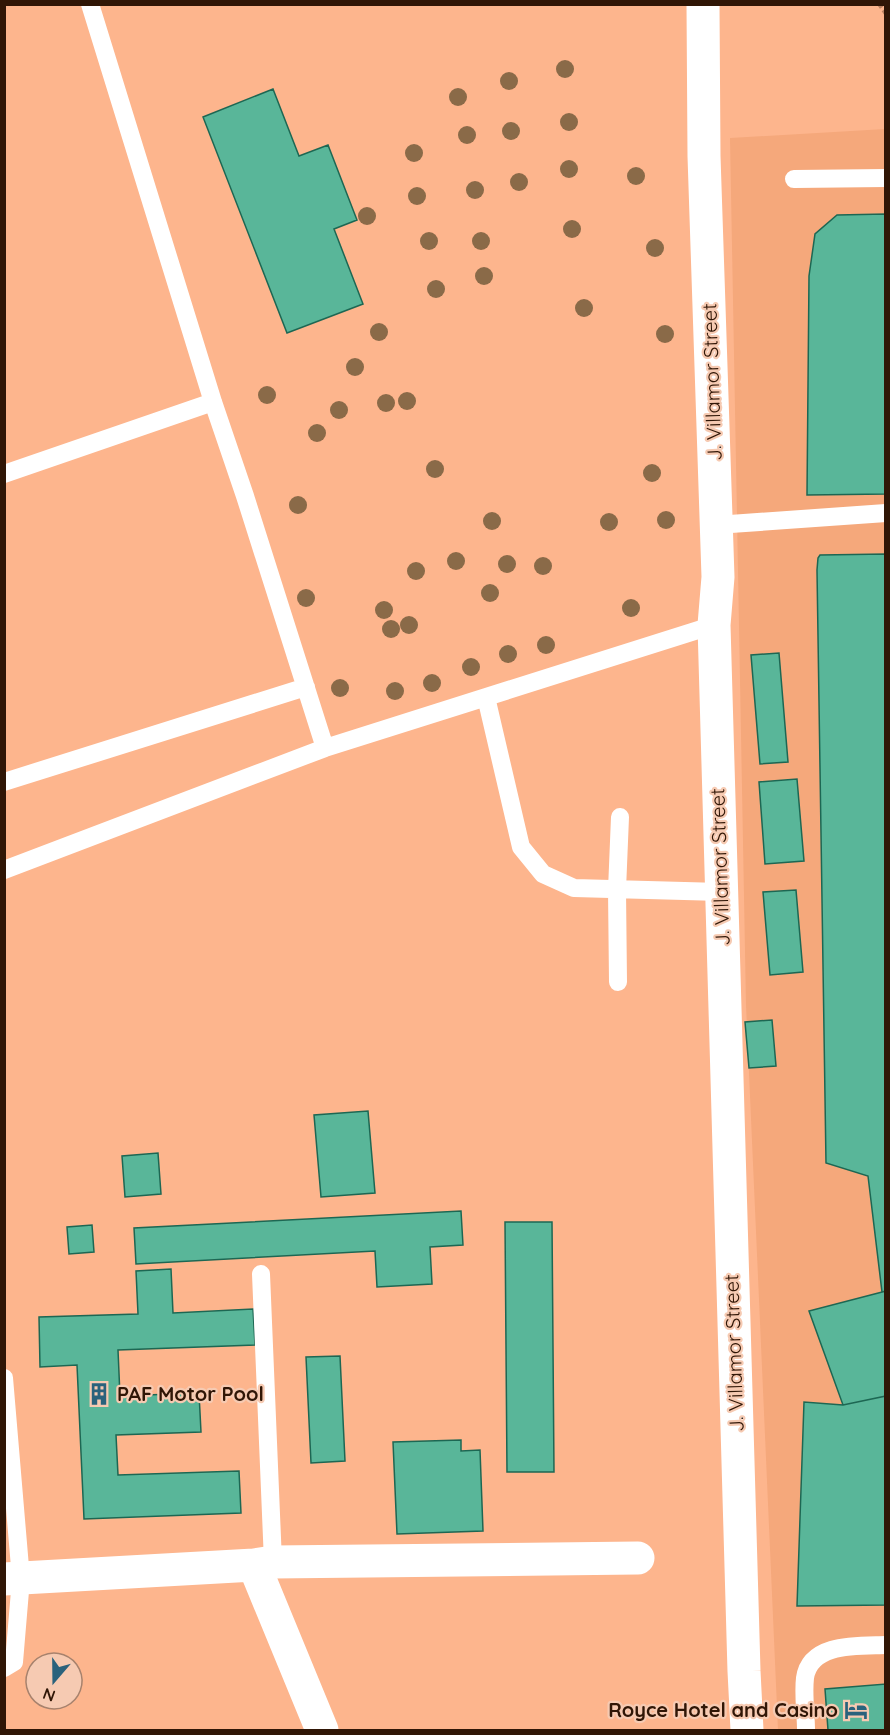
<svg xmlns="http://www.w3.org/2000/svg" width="890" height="1735" viewBox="0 0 890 1735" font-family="Quicksand,sans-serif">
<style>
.built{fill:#f5a87b}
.building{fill:#59b699;stroke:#1d6753;stroke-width:1.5}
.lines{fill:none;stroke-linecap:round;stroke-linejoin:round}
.path{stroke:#b98060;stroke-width:4;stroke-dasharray:4.5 3;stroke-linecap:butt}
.service{stroke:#fff;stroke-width:18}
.minor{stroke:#fff;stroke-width:33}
.tree{fill:#8a6a48}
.labels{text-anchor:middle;stroke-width:4.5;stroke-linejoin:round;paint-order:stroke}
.street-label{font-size:20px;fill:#301606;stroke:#f6cab2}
.poi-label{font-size:20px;font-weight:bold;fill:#301606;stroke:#f6cab2;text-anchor:start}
</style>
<rect width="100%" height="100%" fill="#fdb58d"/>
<path class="built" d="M 885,129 L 885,1730 L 778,1730 L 746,1005 L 730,138 Z"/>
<path class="building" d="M 273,89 L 299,156 L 328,145 L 357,220 L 334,229 L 363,304 L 287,333 L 203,117 Z
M 886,214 L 886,494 L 807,495 L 809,276 L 815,234 L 837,215 Z
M 886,554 L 886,1291 L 882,1292 L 868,1176 L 826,1163 L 817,570 L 818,558 L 820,555 Z
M 779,653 L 788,762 L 760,764 L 751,655 Z
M 797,779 L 804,861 L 765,864 L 759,782 Z
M 796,890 L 803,972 L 770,975 L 763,892 Z
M 772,1020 L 776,1066 L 749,1068 L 745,1022 Z
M 368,1111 L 375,1193 L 321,1197 L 314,1115 Z
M 158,1153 L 161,1194 L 125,1197 L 122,1156 Z
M 461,1211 L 463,1245 L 430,1247 L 432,1284 L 377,1287 L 375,1251 L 136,1264 L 134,1228 Z
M 505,1222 L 552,1222 L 554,1472 L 507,1472 Z
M 92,1225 L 94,1252 L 69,1254 L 67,1227 Z
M 171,1269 L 173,1313 L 253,1309 L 255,1345 L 118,1350 L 120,1396 L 199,1393 L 201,1432 L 116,1435 L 118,1475 L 239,1471 L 241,1513 L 84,1519 L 77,1365 L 40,1367 L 39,1317 L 138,1314 L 136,1271 Z
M 886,1291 L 886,1396 L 843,1405 L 809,1311 Z
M 340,1356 L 345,1461 L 311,1463 L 306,1357 Z
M 886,1396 L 886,1605 L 797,1606 L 804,1402 L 843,1405 Z
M 461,1440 L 461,1451 L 480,1450 L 483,1531 L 397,1534 L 393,1442 Z
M 886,1684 L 886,1730 L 828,1730 L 825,1689 Z"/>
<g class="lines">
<path class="path" d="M 879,4 L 886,14"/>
<path class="service" d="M 90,4 L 213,402 L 245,496 L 325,748
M 794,179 L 886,178
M 4,474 L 213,402
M 716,525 L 886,513
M 486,697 L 521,847 L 543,874 L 574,888 L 721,892
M 4,782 L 306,687
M 4,870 L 325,748 L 714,625
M 618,982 L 617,890 L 620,817
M 261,1274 L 273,1562
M 4,1378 L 21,1579 L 14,1662 L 4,1668
M 806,1730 C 806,1714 803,1695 805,1678 C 810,1642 859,1646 886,1645"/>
<path class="minor" d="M 703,4 L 704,156 L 718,577 L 714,625 L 744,1671 L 747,1730
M 254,1565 L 322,1730
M 4,1579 L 254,1565 L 273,1562 L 638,1558"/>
</g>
<g class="tree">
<circle cx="565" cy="69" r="9"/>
<circle cx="509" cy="81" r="9"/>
<circle cx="458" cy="97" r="9"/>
<circle cx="569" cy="122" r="9"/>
<circle cx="511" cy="131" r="9"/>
<circle cx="467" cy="135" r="9"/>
<circle cx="414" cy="153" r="9"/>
<circle cx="569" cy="169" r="9"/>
<circle cx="636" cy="176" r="9"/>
<circle cx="519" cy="182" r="9"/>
<circle cx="475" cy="190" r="9"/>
<circle cx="417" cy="196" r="9"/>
<circle cx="367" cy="216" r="9"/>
<circle cx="572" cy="229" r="9"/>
<circle cx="429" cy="241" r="9"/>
<circle cx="481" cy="241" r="9"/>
<circle cx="655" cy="248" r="9"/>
<circle cx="484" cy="276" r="9"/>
<circle cx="436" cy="289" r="9"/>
<circle cx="584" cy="308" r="9"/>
<circle cx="379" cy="332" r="9"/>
<circle cx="665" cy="334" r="9"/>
<circle cx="355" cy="367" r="9"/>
<circle cx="267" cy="395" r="9"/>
<circle cx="407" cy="401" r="9"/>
<circle cx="386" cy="403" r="9"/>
<circle cx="339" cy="410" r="9"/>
<circle cx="317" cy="433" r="9"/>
<circle cx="435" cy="469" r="9"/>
<circle cx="652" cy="473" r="9"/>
<circle cx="298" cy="505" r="9"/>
<circle cx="666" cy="520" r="9"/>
<circle cx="492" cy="521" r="9"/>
<circle cx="609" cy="522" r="9"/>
<circle cx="456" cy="561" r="9"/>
<circle cx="507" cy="564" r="9"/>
<circle cx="543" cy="566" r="9"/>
<circle cx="416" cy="571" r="9"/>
<circle cx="490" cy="593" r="9"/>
<circle cx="306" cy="598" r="9"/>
<circle cx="631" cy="608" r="9"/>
<circle cx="384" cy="610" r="9"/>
<circle cx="409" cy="625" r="9"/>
<circle cx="391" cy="629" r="9"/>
<circle cx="546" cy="645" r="9"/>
<circle cx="508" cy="654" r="9"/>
<circle cx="471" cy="667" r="9"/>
<circle cx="432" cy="683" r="9"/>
<circle cx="340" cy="688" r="9"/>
<circle cx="395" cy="691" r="9"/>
</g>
<defs>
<g id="building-bare" transform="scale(1.8)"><path d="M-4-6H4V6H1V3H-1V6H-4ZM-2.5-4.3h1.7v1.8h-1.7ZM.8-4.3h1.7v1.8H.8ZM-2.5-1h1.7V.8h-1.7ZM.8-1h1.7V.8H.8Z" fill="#2a627c" stroke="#f6cab2" stroke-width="2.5" paint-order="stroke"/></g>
<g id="hotel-bare" transform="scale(1.8)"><path d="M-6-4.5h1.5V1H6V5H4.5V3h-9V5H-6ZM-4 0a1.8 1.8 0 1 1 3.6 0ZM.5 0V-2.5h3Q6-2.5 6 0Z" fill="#2a627c" stroke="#f6cab2" stroke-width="2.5" paint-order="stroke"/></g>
</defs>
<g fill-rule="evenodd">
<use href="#building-bare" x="99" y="1394"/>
<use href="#hotel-bare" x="856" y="1710"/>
</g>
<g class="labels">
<g class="street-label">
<text transform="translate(712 382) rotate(-92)" y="7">J. Villamor Street</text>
<text transform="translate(720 867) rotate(-92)" y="7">J. Villamor Street</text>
<text transform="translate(734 1353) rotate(-92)" y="7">J. Villamor Street</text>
</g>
<g class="poi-label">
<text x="117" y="1401">PAF Motor Pool</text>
<text x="838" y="1717" text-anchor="end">Royce Hotel and Casino</text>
</g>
</g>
<rect width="890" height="1735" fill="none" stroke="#301606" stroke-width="12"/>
<g transform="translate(54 1681) rotate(200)"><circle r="28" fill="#f6cab2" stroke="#a7826d" stroke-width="1.5"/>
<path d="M0-4.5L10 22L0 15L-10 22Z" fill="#2a627c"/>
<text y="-9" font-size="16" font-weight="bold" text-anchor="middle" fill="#301606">N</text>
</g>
</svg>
